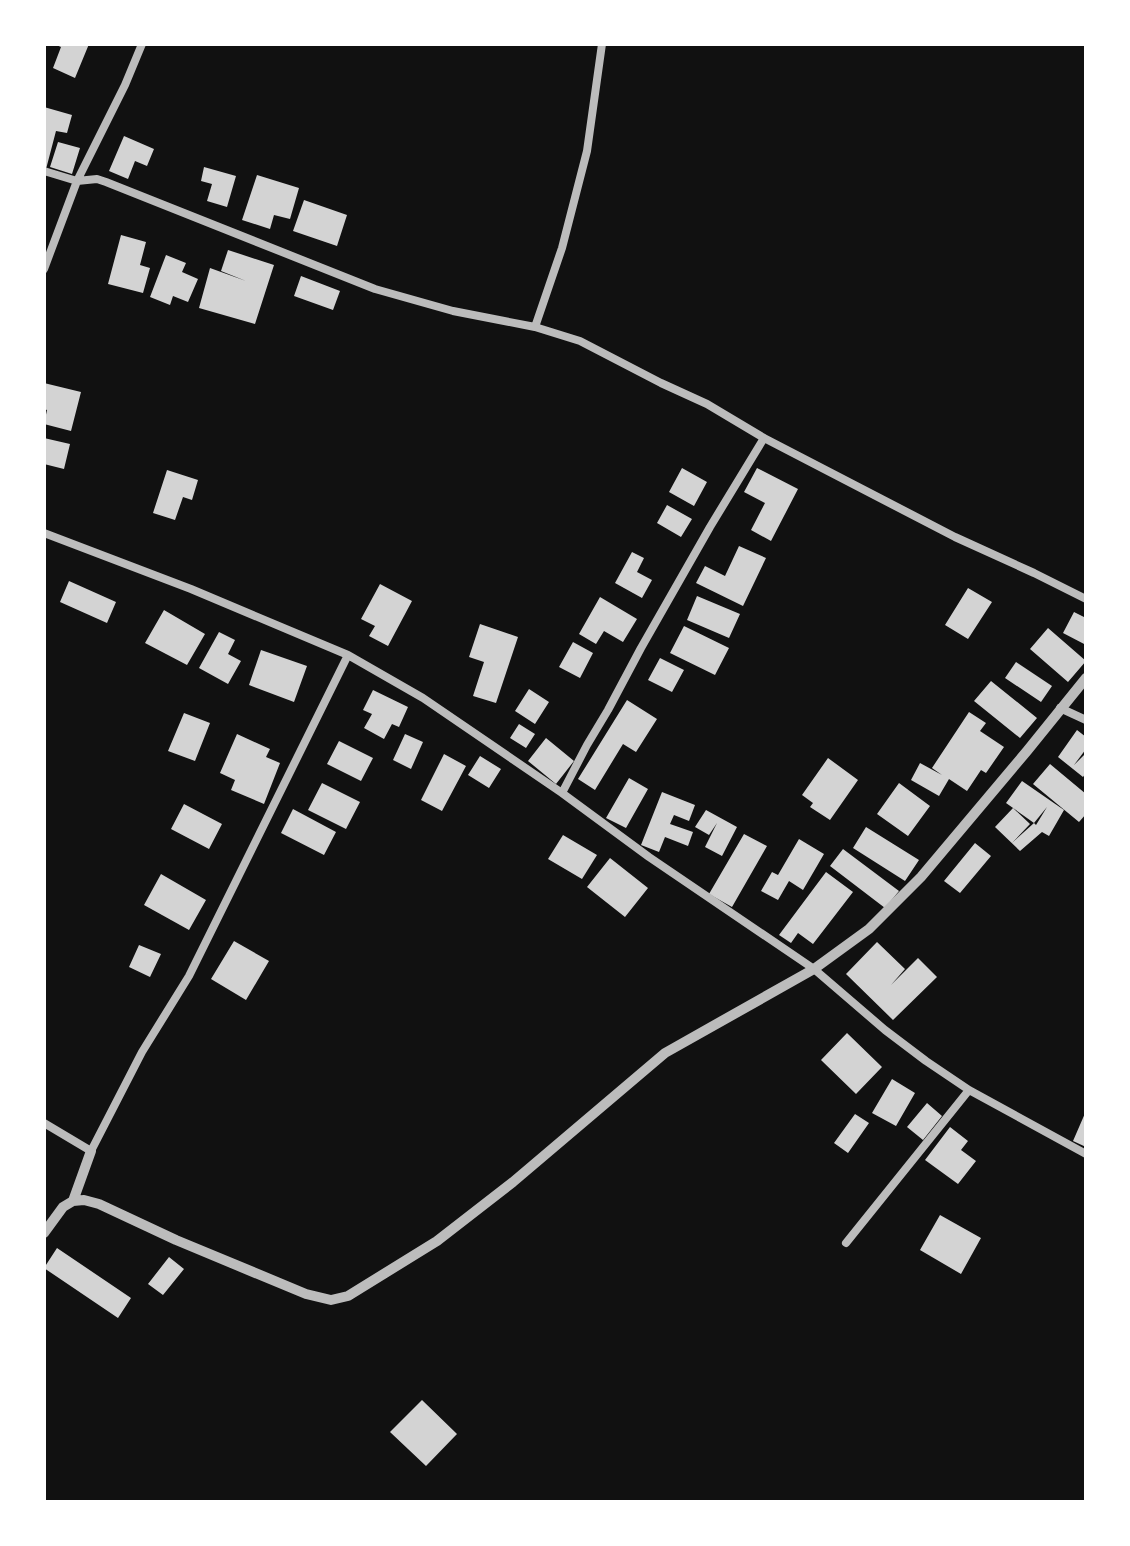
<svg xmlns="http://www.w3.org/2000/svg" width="1130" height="1546" viewBox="0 0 1130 1546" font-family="'PT Sans Narrow',sans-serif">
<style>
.building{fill:#d3d3d3}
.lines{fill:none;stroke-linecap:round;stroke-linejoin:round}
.minor{stroke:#bcbcbc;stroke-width:8}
.tertiary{stroke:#bcbcbc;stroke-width:10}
</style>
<rect width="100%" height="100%" fill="#111"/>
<path class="building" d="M 54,44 L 89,44 L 75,78 L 53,68 L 61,47 Z
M 44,107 L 72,115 L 67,133 L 56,131 L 45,173 Z
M 124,136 L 154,149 L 147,166 L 135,161 L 128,179 L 109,171 Z
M 58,142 L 80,148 L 72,174 L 50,167 Z
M 204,167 L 236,176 L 227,207 L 207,201 L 212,184 L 201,181 Z
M 257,175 L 299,188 L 290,219 L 274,215 L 270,229 L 242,220 Z
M 304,200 L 347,215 L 337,246 L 293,231 Z
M 121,235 L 146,242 L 140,265 L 150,268 L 143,293 L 108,284 Z
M 228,250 L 274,265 L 255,324 L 199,308 L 210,268 L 246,281 L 221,271 Z
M 166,255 L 186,263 L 182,272 L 198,279 L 188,302 L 173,296 L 170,305 L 150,297 Z
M 301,276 L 340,291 L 333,310 L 294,296 Z
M 44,383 L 81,392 L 71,431 L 44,424 L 47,410 L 44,409 Z
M 44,438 L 70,444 L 64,469 L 44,464 Z
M 682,468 L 707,482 L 694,506 L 669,492 Z
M 757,468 L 798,489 L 771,541 L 751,530 L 765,503 L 744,492 Z
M 167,470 L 198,480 L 192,500 L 183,497 L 175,520 L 153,513 Z
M 667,505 L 692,519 L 681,537 L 657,523 Z
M 739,546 L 766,558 L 743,606 L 696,583 L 705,566 L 725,576 Z
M 632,552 L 644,558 L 637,572 L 652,580 L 642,598 L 615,583 Z
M 69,581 L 116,602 L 107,623 L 60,602 Z
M 380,584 L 412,601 L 388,646 L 369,636 L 375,626 L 361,619 Z
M 968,588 L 992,602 L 968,639 L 945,625 Z
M 697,596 L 740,614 L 729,638 L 687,620 Z
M 600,597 L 637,619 L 623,642 L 604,631 L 596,644 L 579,634 Z
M 164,610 L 205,634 L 187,665 L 145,643 Z
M 1074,612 L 1086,618 L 1086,645 L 1063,633 Z
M 480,624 L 518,637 L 496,703 L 473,696 L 484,662 L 469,657 Z
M 684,626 L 729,648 L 715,675 L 670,653 Z
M 1048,628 L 1086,661 L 1068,682 L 1030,649 Z
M 219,632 L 235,640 L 228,654 L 241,661 L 228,684 L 199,668 Z
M 573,642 L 593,653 L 580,678 L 559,667 Z
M 261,650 L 307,666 L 294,702 L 249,685 Z
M 660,658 L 684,670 L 672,692 L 648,680 Z
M 1016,662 L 1052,686 L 1041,702 L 1005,678 Z
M 991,681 L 1037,718 L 1020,738 L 974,701 Z
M 529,689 L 549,702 L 535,724 L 515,711 Z
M 373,690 L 408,707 L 399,727 L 392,724 L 384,739 L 364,728 L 372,714 L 363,710 Z
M 627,700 L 657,719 L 636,752 L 623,744 L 595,790 L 578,779 Z
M 969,712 L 986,723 L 980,731 L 1004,747 L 986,773 L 981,770 L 967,791 L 949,779 L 939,796 L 911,780 L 920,763 L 942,775 L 932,768 Z
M 184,713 L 210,723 L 195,761 L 168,751 Z
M 519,724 L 535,734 L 526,748 L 510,738 Z
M 1077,730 L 1086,737 L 1086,749 L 1074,765 L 1086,753 L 1086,773 L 1083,777 L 1058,757 Z
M 237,734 L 270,749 L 266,757 L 280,763 L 264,804 L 231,790 L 235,780 L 220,773 Z
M 405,734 L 423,742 L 411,769 L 393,760 Z
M 546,738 L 574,761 L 556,784 L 528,761 Z
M 339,741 L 373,758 L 361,781 L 327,764 Z
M 444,754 L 466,766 L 442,811 L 421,800 Z
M 480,756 L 501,769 L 489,788 L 468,775 Z
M 828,758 L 858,780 L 830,820 L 810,807 L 813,803 L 802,795 Z
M 1050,764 L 1086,794 L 1086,814 L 1079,822 L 1033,784 Z
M 629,778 L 648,789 L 626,828 L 606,818 Z
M 1022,781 L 1064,810 L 1049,836 L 1042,832 L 1020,851 L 995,827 L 1013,808 L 1030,824 L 1012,843 L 1034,823 L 1036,825 L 1047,807 L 1034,823 L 1006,803 Z
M 322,783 L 360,802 L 346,829 L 308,810 Z
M 899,783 L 930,806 L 908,836 L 877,814 Z
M 662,792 L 695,805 L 689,821 L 674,815 L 670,824 L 693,832 L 688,846 L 665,837 L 659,852 L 641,845 Z
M 184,804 L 222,824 L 209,849 L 171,829 Z
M 293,809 L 336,832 L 324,855 L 281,833 Z
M 706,810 L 737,827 L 722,856 L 705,847 L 717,823 L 709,835 L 695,827 Z
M 866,827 L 919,860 L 905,881 L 853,848 Z
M 744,834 L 767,846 L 732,907 L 709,894 Z
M 563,835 L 597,855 L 582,879 L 548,859 Z
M 799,839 L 824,854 L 803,890 L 789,881 L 778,900 L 761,891 L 772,872 L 778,875 Z
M 975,843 L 991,856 L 960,893 L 944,881 Z
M 843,849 L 899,891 L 885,908 L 830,866 Z
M 610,858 L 648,888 L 625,917 L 587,887 Z
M 826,872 L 853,892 L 813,944 L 798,933 L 791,943 L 779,935 Z
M 161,874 L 206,900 L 189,930 L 144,905 Z
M 234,941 L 269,961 L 246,1000 L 211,979 Z
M 877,942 L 905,969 L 891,985 L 918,958 L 937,977 L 893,1020 L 846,974 Z
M 139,945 L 161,954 L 150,977 L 129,967 Z
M 847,1033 L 882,1067 L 856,1094 L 821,1060 Z
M 892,1079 L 915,1093 L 896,1126 L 872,1113 Z
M 927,1103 L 942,1116 L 923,1140 L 907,1127 Z
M 1086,1111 L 1086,1147 L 1073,1141 Z
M 855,1114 L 869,1123 L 848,1153 L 834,1143 Z
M 950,1127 L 968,1141 L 961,1150 L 976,1161 L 958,1184 L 925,1160 Z
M 940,1215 L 981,1238 L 961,1274 L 920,1250 Z
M 57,1248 L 131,1298 L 118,1318 L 44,1268 Z
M 169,1257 L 184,1269 L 163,1295 L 148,1284 Z
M 422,1400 L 457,1434 L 426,1466 L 390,1432 Z"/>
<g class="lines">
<path class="minor" d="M 44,171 L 77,181 L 97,179 L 106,182 L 375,289 L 453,311 L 535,327 L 580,341 L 661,383 L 707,404 L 764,438 L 955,537 L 1034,573 L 1086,599
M 44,269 L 77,181 L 125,85 L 142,44
M 535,327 L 562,248 L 587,151 L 602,44
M 44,533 L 191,589 L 348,655 L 423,698 L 562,793 L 649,857 L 814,969 L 885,1030 L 926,1061 L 969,1090 L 1086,1154
M 1060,708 L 1086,720
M 562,793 L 587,745 L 608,710 L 641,648 L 710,527 L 764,438
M 44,1123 L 91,1151 L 142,1052 L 189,976 L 348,655
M 846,1243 L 969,1090"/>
<path class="tertiary" d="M 73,1201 L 91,1151
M 44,1233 L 63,1207 L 73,1201 L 84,1200 L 99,1204 L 176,1240 L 306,1294 L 331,1300 L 348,1296 L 437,1241 L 513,1182 L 665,1053 L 814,969 L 869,929 L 921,877 L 1027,751 L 1086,678"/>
</g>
<rect width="1130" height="1546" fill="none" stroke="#ffffff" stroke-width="92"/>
</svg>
